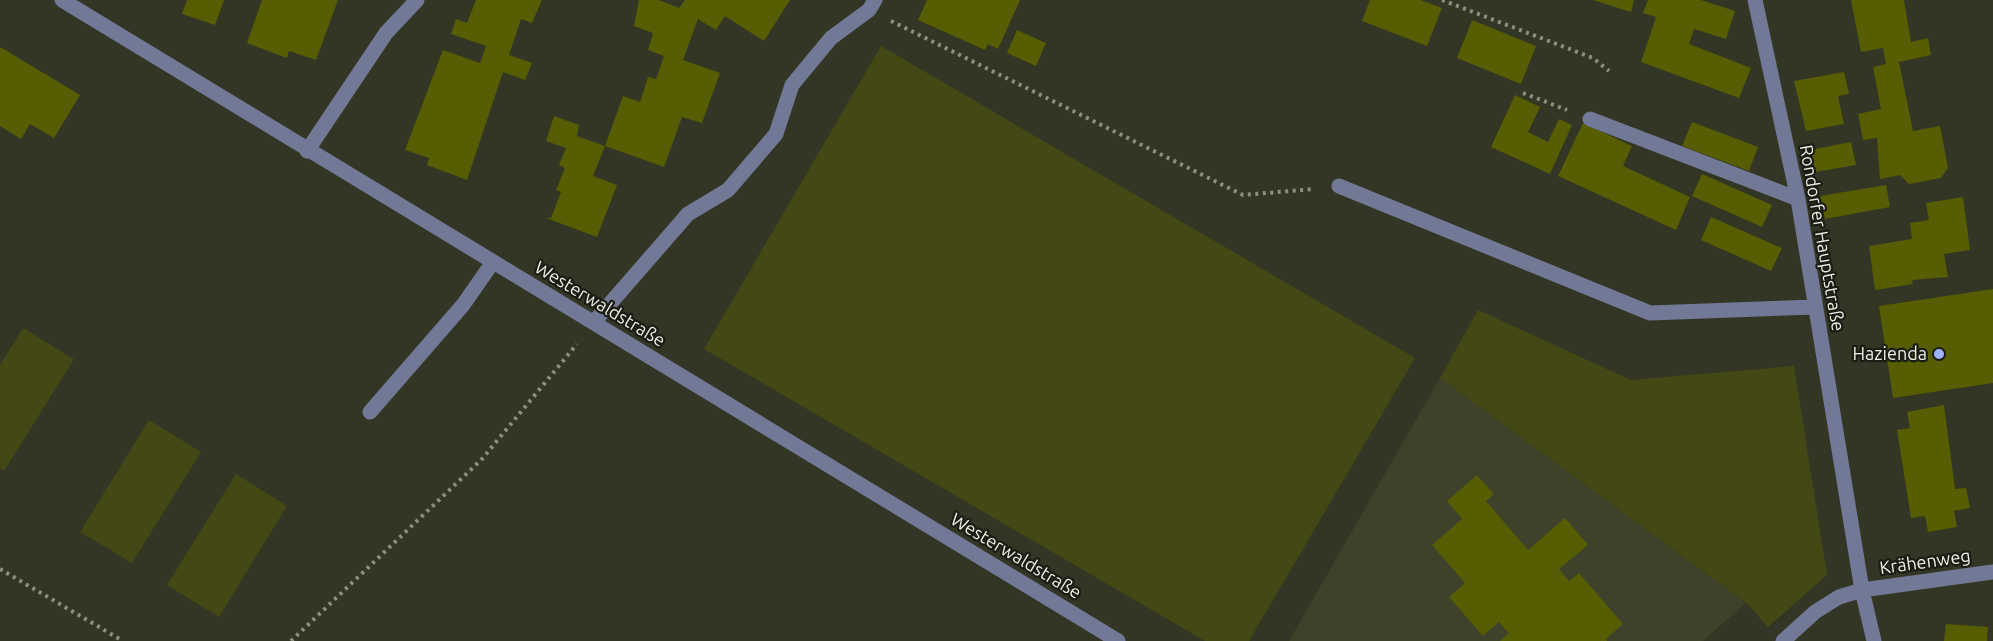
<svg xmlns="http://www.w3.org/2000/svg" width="1993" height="641" viewBox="0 0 1993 641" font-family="Ubuntu,sans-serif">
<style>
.built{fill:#3f422a}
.green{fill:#434814}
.building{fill:#565d02}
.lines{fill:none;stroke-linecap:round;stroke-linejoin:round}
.path{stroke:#8d8f80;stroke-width:4;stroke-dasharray:3 4.5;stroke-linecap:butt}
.minor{stroke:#717996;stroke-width:15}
.poi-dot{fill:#9fb3fd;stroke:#1b1d15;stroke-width:2}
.labels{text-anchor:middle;stroke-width:4.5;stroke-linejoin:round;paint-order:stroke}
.street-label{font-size:18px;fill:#edefe3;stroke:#1b1d15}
.poi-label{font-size:18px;fill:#edefe3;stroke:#1b1d15;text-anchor:end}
</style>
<rect width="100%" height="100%" fill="#333624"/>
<path class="built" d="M 1440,378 L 1746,603 L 1703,641 L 1289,641 Z"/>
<path class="green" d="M 881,46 L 1415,358 L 1249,641 L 1205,641 L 704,349 Z
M 1478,310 L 1631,380 L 1794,366 L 1827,575 L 1768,627 L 1746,603 L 1440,378 Z
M 23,328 L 74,359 L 4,471 L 0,468 L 0,365 Z
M 149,420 L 201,452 L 132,563 L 80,532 Z
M 236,474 L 287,506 L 219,617 L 167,585 Z"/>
<path class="building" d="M 187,0 L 224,0 L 215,25 L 182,14 Z
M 262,0 L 338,0 L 316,60 L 289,51 L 287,58 L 247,43 Z
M 476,0 L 542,0 L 532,23 L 521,19 L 509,55 L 532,63 L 525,80 L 503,72 L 467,180 L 427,165 L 429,158 L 405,150 L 443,50 L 480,63 L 486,46 L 451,34 L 456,19 L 467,23 Z
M 639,0 L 659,0 L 679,8 L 685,0 L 790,0 L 764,41 L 725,16 L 716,30 L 698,19 L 683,60 L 720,73 L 702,123 L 682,117 L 664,167 L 605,146 L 623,96 L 640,102 L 648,77 L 656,79 L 664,56 L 648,50 L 653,33 L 634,26 Z
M 927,0 L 1020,0 L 998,49 L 988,44 L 985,50 L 918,20 Z
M 1370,0 L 1421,0 L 1442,8 L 1427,46 L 1362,21 Z
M 1593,0 L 1634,0 L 1631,12 Z
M 1648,0 L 1701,0 L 1735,11 L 1726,39 L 1694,29 L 1689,44 L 1751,68 L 1739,98 L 1641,62 L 1656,17 L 1643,13 Z
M 1851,0 L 1904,0 L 1911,42 L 1928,38 L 1931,55 L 1899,62 L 1913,131 L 1940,126 L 1948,168 L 1941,178 L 1909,184 L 1900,175 L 1880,179 L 1877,138 L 1863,140 L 1858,114 L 1881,109 L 1873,67 L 1886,64 L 1883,48 L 1861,52 Z
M 1472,20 L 1536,46 L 1521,84 L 1457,58 Z
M 1017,30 L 1046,43 L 1036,66 L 1007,53 Z
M 0,47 L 80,95 L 54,138 L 30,124 L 21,139 L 0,126 Z
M 1844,72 L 1849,94 L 1838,96 L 1844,124 L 1806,131 L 1794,81 Z
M 1515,95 L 1540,107 L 1528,132 L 1548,142 L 1559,119 L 1572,125 L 1550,174 L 1491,147 Z
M 554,116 L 579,125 L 577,136 L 605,146 L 593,176 L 617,185 L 597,237 L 546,218 L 551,218 L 561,192 L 556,190 L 565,168 L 559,165 L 566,148 L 546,141 Z
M 1692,122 L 1758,147 L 1749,171 L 1682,146 Z
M 1583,123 L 1632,146 L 1623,166 L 1690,197 L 1676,230 L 1558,176 Z
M 1851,142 L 1856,165 L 1815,172 L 1810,150 Z
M 1702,174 L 1772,205 L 1762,227 L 1692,196 Z
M 1886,185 L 1890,207 L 1825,219 L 1820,196 Z
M 1963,197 L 1970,250 L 1944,254 L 1948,277 L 1912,280 L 1913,284 L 1875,290 L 1869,246 L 1912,239 L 1910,223 L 1929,220 L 1926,203 Z
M 1711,217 L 1782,248 L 1771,271 L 1701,240 Z
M 1993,289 L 1993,383 L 1893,398 L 1879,306 Z
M 1944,405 L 1955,489 L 1966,488 L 1970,508 L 1954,511 L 1957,527 L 1928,532 L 1925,516 L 1911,518 L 1897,430 L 1910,428 L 1907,412 Z
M 1477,475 L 1494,494 L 1486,501 L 1528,550 L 1565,518 L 1588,545 L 1559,569 L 1569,581 L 1579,573 L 1623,624 L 1606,639 L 1607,641 L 1500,641 L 1509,633 L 1499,622 L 1483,636 L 1449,597 L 1465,583 L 1432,545 L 1462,519 L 1447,501 Z
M 1946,624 L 1988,627 L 1987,641 L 1944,641 Z"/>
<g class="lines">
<path class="path" d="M 1442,0 L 1593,58 L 1609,71
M 891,21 L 1243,195 L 1314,189
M 1523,93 L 1567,110
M 0,569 L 123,641
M 291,641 L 482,459 L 577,344"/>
<path class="minor" d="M 62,0 L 1118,641
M 1755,0 L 1798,199 L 1862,590 L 1874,641
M 1590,119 L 1798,199
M 307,151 L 386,33 L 417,0
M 1339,186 L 1650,313 L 1815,307
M 594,322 L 688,214 L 728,190 L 776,134 L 792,85 L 831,38 L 869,10 L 875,0
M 370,412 L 463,305 L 493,262
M 1783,641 L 1815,612 L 1839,597 L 1862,590 L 1993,572"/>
</g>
<circle class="poi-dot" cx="1939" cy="354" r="6"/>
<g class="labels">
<g class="street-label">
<text transform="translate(1822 238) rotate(80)" y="6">Rondorfer Hauptstraße</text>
<text transform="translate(600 304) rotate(31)" y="6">Westerwaldstraße</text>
<text transform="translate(1016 556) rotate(31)" y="6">Westerwaldstraße</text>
<text transform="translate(1925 562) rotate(-8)" y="6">Krähenweg</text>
</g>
<g class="poi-label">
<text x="1927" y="360">Hazienda</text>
</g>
</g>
</svg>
